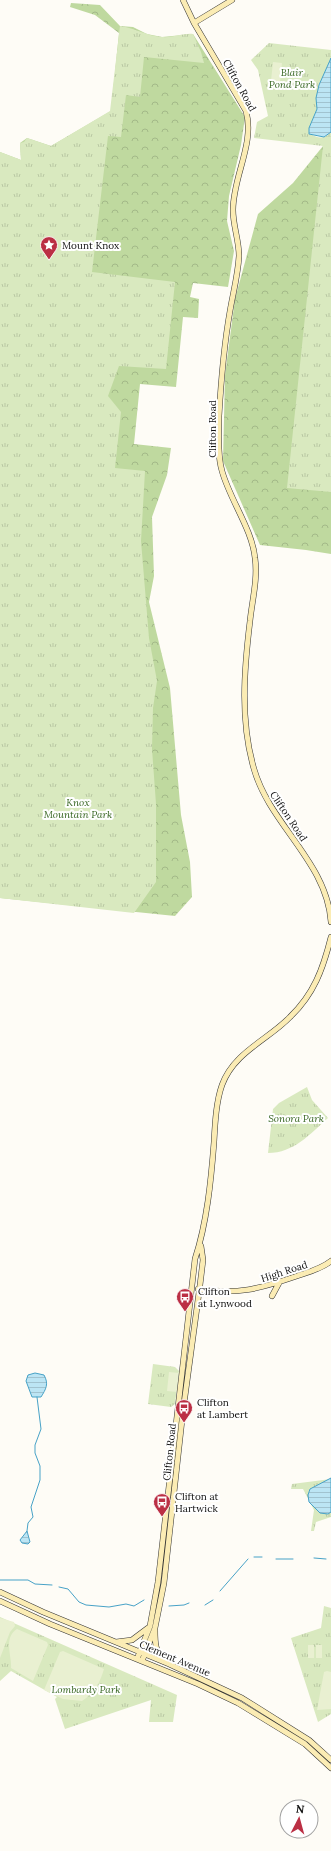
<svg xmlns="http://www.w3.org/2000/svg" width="331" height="1851" viewBox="0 0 331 1851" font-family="Lora,serif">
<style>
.forest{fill:url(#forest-crowns)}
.park{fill:url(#park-tufts)}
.pitch{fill:#e9f0d1}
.water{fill:url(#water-rules);stroke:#47a2c7}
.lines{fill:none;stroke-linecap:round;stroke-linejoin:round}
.stream{stroke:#47a2c7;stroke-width:1}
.secondary-casing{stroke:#333;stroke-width:6}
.secondary{stroke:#fbecb4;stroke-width:5}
.labels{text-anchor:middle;stroke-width:4;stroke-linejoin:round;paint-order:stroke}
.park-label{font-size:10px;font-style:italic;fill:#386723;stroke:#fff}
.street-label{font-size:10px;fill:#111;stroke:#fff}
.poi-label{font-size:10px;fill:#111;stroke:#fff;text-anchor:start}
</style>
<defs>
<pattern id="forest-crowns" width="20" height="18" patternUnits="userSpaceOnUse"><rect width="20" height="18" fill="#bfd99f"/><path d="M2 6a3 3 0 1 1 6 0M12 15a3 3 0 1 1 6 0" fill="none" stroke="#a3b988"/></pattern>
<pattern id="park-tufts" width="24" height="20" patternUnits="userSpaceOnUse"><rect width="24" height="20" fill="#d9e9bf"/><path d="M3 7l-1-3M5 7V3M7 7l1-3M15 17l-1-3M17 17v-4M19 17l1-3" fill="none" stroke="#b9c7a3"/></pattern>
<pattern id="water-rules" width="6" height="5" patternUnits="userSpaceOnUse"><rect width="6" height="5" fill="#bce5f4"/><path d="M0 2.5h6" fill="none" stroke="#a1c3d0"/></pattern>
</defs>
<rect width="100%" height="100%" fill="#fefcf6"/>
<path class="forest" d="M 71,3 L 100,5 L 120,26 L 133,27 L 147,34 L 162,37 L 193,34 L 245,117 L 241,145 L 229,196 L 227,221 L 234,251 L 228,287 L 193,283 L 190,297 L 199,299 L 198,318 L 183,317 L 176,387 L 140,384 L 134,444 L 171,448 L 167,475 L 152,517 L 154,576 L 149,602 L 170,688 L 181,815 L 190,862 L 192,897 L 175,916 L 0,898 L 0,152 L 21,160 L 20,143 L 27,138 L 51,146 L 111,111 L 119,33 L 95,15 L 70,7 Z
M 331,132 L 331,554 L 306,550 L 260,545 L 223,461 L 225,375 L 235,299 L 258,214 L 293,183 L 323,146 L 326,137 Z"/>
<path class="park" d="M 120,26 C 135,28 147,36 162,37 C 173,38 183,33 193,34 L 201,52 L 204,63 L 144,57 L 140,97 L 126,95 L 121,137 L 108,136 L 92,272 L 175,282 L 166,369 L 119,366 L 108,396 L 121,412 L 115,468 L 145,471 L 141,541 L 149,638 L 157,681 L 153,708 L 152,749 L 156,804 L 156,882 L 134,913 L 0,898 L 0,152 L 21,160 L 20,143 L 24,142 L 27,138 L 51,146 L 110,111 Z
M 269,43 L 331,50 L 331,67 L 311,134 C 318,139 325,139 331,132 L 331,492 L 287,488 L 323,146 L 254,138 L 257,122 L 268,116 L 258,70 L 251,60 Z
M 307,1087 L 312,1100 L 328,1118 C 310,1134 294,1153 268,1153 L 273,1109 L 279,1103 Z
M 153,1364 L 175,1367 L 179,1371 L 175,1404 L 171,1407 L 148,1404 Z
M 331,1479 L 331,1517 L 316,1522 L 314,1531 L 311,1531 L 314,1510 L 303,1489 L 291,1489 L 292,1484 Z
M 324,1606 L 331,1608 L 331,1714 L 318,1722 L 291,1638 L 321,1628 Z
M 0,1617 L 177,1695 L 173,1722 L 149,1722 L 151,1700 L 65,1729 L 55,1699 L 57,1697 L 11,1671 L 0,1681 Z"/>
<path class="pitch" d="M 273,62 L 282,63 L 280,82 L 271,81 Z
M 169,1372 L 179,1373 L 177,1392 L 167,1391 Z
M 0,1618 L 14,1622 L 15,1626 L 10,1632 L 0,1658 Z
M 17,1629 L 47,1642 L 48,1645 L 33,1681 L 11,1668 C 12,1656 3,1638 17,1629 Z
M 308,1645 L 314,1645 L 314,1658 L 308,1658 Z
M 316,1645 L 322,1645 L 322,1658 L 316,1658 Z
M 63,1651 L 104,1669 C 100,1683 94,1693 82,1701 L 63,1699 L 44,1690 L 60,1652 Z
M 327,1671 L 331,1672 L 331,1709 L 317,1710 L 324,1672 Z"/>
<path class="water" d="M 331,58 L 331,132 L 324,137 L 309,134 L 309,128 L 317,109 L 316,98 L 319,85 Z
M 35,1373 L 44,1375 C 49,1384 46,1389 41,1397 L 32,1397 L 26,1381 L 28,1375 Z
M 331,1478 L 331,1512 L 328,1514 L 320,1513 L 309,1502 L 308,1495 L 310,1489 Z
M 27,1531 L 30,1542 L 28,1544 L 22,1543 L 20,1540 Z"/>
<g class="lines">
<path class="stream" d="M 27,1531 L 28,1523 L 33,1517 L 31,1507 L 40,1480 L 40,1466 L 35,1453 L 35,1445 L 41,1429 L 37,1397
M 254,1557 L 262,1557
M 314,1558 L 326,1559
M 276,1559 L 293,1559
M 0,1580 L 28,1580 L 35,1584 L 52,1585
M 59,1587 L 68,1589 L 79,1602 L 86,1605 L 109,1607 L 126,1604 L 134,1606 L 144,1600
M 220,1591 L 248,1559
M 205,1605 L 213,1600
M 169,1606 L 184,1605 L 189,1603"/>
<g class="secondary-casing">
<path id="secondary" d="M 183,0 L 194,23 L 246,111 C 255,144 233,176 233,210 C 233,226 239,240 239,256 C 238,275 233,293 230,311 C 224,345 221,381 219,416 C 219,434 217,454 222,471 C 230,500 252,529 255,558 C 258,579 252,601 250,621 C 244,670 240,721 254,769 C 270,825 327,862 331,922
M 194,23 L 232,0
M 198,1289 C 238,1295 259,1289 297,1276 C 309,1272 321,1269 331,1261
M 272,1296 L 279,1283
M 0,1592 L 43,1612 L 169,1664 L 242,1698 L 309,1740 L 331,1760
M 0,1601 L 50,1624 L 198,1684 L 238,1703 L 305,1744 L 331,1768
M 155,1630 C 155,1642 155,1653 165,1661
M 116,1642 L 132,1640 L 148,1628
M 137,1659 L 150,1626 L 158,1582 L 195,1259 C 207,1222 211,1181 214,1142 C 215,1124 216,1102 222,1085 C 234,1052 268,1040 290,1017 C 314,994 323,969 331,937
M 142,1661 L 155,1628 L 164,1583 L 183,1411 L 200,1285 L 203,1260 L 201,1246"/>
</g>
<use href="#secondary" class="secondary"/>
</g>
<defs>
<g id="sight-pin" transform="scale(0.9)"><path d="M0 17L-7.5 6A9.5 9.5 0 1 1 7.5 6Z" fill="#bb2f44" stroke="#fff"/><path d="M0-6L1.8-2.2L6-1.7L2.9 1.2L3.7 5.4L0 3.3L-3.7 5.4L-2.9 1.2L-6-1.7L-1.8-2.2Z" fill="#fff"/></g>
<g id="bus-pin" transform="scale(0.9)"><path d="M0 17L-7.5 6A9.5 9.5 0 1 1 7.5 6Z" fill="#bb2f44" stroke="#fff"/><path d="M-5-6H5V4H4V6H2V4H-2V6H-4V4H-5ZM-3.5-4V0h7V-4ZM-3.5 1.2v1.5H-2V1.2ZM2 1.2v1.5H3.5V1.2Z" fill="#fff"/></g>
</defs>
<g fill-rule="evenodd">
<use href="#sight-pin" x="49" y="245"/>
<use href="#bus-pin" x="185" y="1297"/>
<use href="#bus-pin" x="184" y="1408"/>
<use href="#bus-pin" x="162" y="1502"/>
</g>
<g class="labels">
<g class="park-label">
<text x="292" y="76">Blair<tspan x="292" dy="12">Pond Park</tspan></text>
<text x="78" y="806">Knox<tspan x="78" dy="12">Mountain Park</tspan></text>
<text x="296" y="1122">Sonora Park</text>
<text x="86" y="1693">Lombardy Park</text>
</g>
<g class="street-label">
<text transform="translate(240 85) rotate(61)" y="4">Clifton Road</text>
<text transform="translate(212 429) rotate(-90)" y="4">Clifton Road</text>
<text transform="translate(289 816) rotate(56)" y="4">Clifton Road</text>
<text transform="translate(284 1271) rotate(-18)" y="4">High Road</text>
<text transform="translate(169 1452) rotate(-84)" y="4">Clifton Road</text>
<text transform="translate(175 1658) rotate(23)" y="4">Clement Avenue</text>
</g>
<g class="poi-label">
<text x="62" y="249">Mount Knox</text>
<text x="198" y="1295">Clifton<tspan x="198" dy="12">at Lynwood</tspan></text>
<text x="197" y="1406">Clifton<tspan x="197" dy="12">at Lambert</tspan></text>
<text x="175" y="1500">Clifton at<tspan x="175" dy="12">Hartwick</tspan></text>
</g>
</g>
<g transform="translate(299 1819) rotate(6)"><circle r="19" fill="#ffffff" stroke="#a0a0a0"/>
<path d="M0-3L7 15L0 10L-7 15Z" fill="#bb2f44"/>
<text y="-6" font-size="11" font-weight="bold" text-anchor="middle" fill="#111111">N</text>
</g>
</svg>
